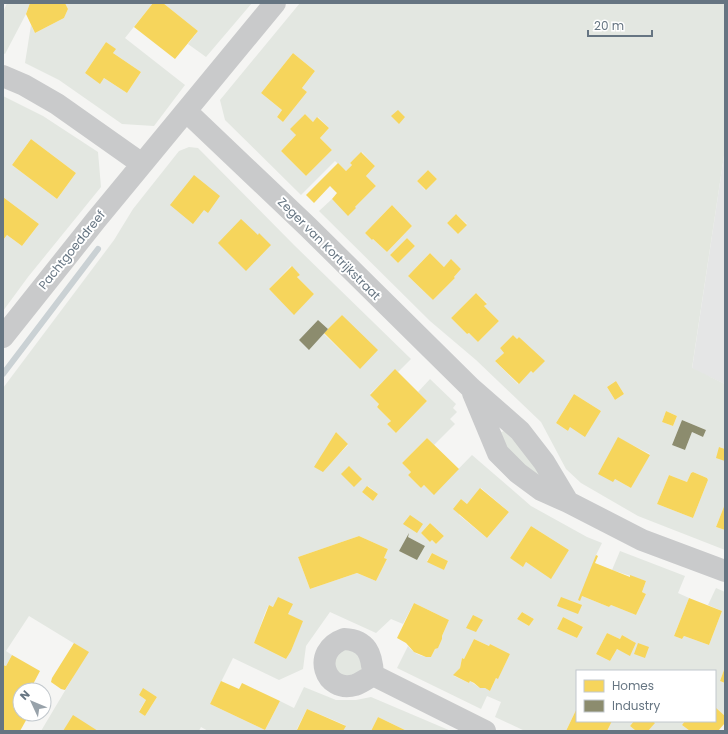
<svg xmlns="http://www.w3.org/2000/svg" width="728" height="734" viewBox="0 0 728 734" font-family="Poppins,sans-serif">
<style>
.built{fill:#e5e6e6}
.green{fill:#e3e7e1;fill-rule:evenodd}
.homes{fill:#f6d55c}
.industry{fill:#8c8c6e}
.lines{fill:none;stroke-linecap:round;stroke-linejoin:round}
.stream{stroke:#cad1d4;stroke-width:6}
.minor{stroke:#c9cacb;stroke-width:22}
.labels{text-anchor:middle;stroke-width:4;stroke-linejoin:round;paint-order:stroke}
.street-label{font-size:12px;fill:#667582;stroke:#fff}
</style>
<rect width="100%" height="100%" fill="#f5f5f3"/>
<path class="built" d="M 725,149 L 725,384 L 692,369 Z"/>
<path class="green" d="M 7,3 L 30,3 L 26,14 L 5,54 L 3,53 L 3,10 L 4,10 Z
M 65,3 L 153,3 L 125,38 L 185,85 L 154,126 L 122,124 L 59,80 L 25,63 L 31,25 L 35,33 L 64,18 L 68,9 ZM 106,42 L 115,49 L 113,53 L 141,72 L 127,93 L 104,78 L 100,83 L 85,73 Z
M 163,3 L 252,3 L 206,57 L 188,44 L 198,31 Z
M 300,3 L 725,3 L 725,149 L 692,368 L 725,384 L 725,449 L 719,447 L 725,460 L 725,504 L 716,527 L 725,530 L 725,550 L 638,516 L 581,483 L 566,469 L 541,422 L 476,360 L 430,321 L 319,211 L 332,199 L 349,215 L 355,207 L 376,186 L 366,176 L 375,166 L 362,152 L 350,163 L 352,165 L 346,171 L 335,161 L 301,195 L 225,120 L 220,100 ZM 293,53 L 315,71 L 302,88 L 307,92 L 283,122 L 277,117 L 282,110 L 261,93 ZM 305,114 L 313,122 L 318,117 L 329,128 L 320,138 L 332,150 L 306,176 L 281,151 L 296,135 L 291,129 ZM 428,170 L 437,179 L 425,190 L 417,181 ZM 392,205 L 412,226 L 387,252 L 373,239 L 372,240 L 365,233 ZM 456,214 L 467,224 L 458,234 L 447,223 ZM 407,238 L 415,246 L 398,263 L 390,255 ZM 430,253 L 444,267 L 451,260 L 461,269 L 454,277 L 455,278 L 433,300 L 408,276 ZM 476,293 L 487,303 L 484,306 L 499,321 L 478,342 L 469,333 L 467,334 L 451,318 ZM 513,335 L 517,339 L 519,337 L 544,361 L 533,373 L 531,371 L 518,384 L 495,361 L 504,353 L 500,348 ZM 616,381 L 624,394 L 615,400 L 607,387 ZM 574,394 L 601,411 L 570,427 L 568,431 L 556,423 ZM 666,411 L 677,416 L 673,426 L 662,422 ZM 682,420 L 706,430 L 703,437 L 692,432 L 685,450 L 672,445 ZM 618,438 L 650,454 L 631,488 L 615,479 ZM 693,472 L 707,478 L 708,480 L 693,518 L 657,504 L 669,475 L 687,482 L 691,473 Z
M 3,96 L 43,116 L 98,152 L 101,187 L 28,277 L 3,311 L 3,240 L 7,235 L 22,246 L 39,224 L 3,197 ZM 31,139 L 76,173 L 57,199 L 12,165 Z
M 189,147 L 198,148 L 294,245 L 411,359 L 398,372 L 395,370 L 370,394 L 379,404 L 377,407 L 391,421 L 387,424 L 396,433 L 427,401 L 418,392 L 430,379 L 456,404 L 453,408 L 457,412 L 450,419 L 455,424 L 434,445 L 427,438 L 402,463 L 411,472 L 408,475 L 421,488 L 424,485 L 434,494 L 472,455 L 531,506 L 587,537 L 602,543 L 596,555 L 582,596 L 609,607 L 611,605 L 636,615 L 646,594 L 642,592 L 646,581 L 612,570 L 620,551 L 685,576 L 678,593 L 689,598 L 674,636 L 682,639 L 684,636 L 709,645 L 722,611 L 708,605 L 716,588 L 725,592 L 725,667 L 720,681 L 725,683 L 725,716 L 715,707 L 715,671 L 577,671 L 577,708 L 566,731 L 525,731 L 495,717 L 501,702 L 487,696 L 481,709 L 397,668 L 408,646 C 414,654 422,657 431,657 L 435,649 L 438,647 L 442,639 L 442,636 L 449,620 L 414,603 L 403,624 L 391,619 L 376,633 L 330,612 L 306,646 L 303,669 L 279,680 L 233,658 L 210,704 L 265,730 L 280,701 L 294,708 L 304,687 L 336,700 L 356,700 L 371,697 L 451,731 L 407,731 L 378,717 L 371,731 L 343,731 L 345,725 L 307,709 L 297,729 L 300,731 L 208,731 L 201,727 L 199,731 L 41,731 L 88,652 L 29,616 L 6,651 L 12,655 L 6,666 L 3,665 L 3,388 L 114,240 L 133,209 L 179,151 ZM 291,266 L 300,275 L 297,277 L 314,294 L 294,314 L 269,289 ZM 342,315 L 360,369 L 324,334 ZM 318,320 L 328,329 L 308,349 L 299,340 ZM 336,432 L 348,445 L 323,471 L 315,467 ZM 368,486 L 378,494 L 373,501 L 362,492 ZM 481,488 L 509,512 L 487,538 L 459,515 L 459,514 L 454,509 L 461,499 L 467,504 ZM 430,523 L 444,536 L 436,544 L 432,540 L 430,542 L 421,533 ZM 531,526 L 569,550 L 551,578 L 526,562 L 523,566 L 510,558 ZM 359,536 L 388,549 L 384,558 L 387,559 L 376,581 L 357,573 L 310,589 L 298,557 ZM 408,536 L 408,537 L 425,546 L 417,560 L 399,551 ZM 432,553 L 448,561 L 444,570 L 427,561 ZM 269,605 L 302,621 L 291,651 L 286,659 L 254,643 C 260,631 262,617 269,605 ZM 522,612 L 534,619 L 529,626 L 517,619 ZM 563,617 L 583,627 L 577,638 L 557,629 ZM 607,633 L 620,639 L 622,635 L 636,643 L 630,655 L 617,649 L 610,661 L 596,654 ZM 474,639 L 489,646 L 490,644 L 510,654 L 498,678 L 496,678 L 490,691 L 485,688 L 480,688 L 470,681 L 469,683 L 454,676 L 460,668 L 462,658 L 464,659 ZM 143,689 L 157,697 L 145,716 L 139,711 L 146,700 L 139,695 Z
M 504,431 L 535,461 L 544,481 L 508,454 L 501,432 Z
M 340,650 L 356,650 L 363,665 L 361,670 L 353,678 L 337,674 L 333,658 Z
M 612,721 L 634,721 L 630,726 L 636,731 L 607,731 Z
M 652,721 L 685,721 L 682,725 L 690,731 L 648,731 L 654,723 Z"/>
<path class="homes" d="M 30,3 L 65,3 L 68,9 L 64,18 L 35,33 L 26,14 Z
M 153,3 L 163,3 L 198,31 L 175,59 L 134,27 Z
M 106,42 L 116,49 L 113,53 L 141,72 L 127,93 L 104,78 L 100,84 L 85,73 Z
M 293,53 L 315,71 L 302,88 L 307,92 L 283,122 L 277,117 L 282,110 L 261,93 Z
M 398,110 L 405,117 L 399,124 L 391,116 Z
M 305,114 L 313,122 L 317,117 L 329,128 L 320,138 L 332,150 L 306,176 L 281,151 L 296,135 L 290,129 Z
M 31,139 L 76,173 L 57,199 L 12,165 Z
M 361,152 L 375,166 L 366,176 L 376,186 L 355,207 L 356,208 L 348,216 L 332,199 L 337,193 L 330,186 L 314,203 L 306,195 L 338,163 L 346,171 L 352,165 L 350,163 Z
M 428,170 L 437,179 L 426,190 L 417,181 Z
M 194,175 L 220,196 L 208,213 L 204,210 L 193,224 L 170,205 Z
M 3,197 L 39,224 L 22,246 L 7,235 L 3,240 Z
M 392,205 L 412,226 L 387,252 L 373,239 L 372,240 L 365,233 Z
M 456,214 L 467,225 L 458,234 L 447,223 Z
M 241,219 L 258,235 L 259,233 L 271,245 L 246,271 L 218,243 Z
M 407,238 L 415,246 L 398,263 L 390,255 Z
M 430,253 L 444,267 L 451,259 L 461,269 L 454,277 L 455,278 L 433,300 L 408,276 Z
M 292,266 L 300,275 L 297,277 L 314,294 L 294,315 L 269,289 Z
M 476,293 L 487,304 L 484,306 L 499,321 L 478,342 L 469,333 L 467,334 L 451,318 Z
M 342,315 L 378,350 L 360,369 L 324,333 Z
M 513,335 L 517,339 L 519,337 L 545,361 L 533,373 L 531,371 L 519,384 L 495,361 L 504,353 L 500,348 Z
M 395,369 L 427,401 L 396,433 L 387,424 L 391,421 L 377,407 L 379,404 L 370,395 Z
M 616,381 L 624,394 L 615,400 L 607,387 Z
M 574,394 L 601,411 L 585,437 L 570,427 L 568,431 L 556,423 Z
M 666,411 L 677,416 L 673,426 L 662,422 Z
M 336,432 L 348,444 L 323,472 L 314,467 Z
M 618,437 L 650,455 L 631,488 L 615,479 L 613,482 L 598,474 Z
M 427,438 L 459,469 L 434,495 L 424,485 L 421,488 L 408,475 L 411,472 L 402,463 Z
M 719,447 L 725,449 L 725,461 L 716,458 Z
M 349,466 L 362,479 L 354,487 L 341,474 Z
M 693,472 L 707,478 L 708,480 L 693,518 L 657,504 L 669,475 L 687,482 L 691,473 Z
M 367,486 L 378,494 L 373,501 L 362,492 Z
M 480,488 L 509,512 L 487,538 L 453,509 L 461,499 L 467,504 Z
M 725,504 L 725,530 L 716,527 Z
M 410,515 L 423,524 L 417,533 L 403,524 Z
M 430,523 L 444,536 L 436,544 L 432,540 L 430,542 L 421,533 Z
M 531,526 L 569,550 L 551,579 L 526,562 L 523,567 L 510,558 Z
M 359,536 L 388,549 L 384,558 L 387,559 L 376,581 L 357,573 L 310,589 L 298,557 Z
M 432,553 L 448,561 L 444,570 L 427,562 Z
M 596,555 L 598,556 L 595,563 L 630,577 L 630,575 L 646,581 L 642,592 L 646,594 L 636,615 L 611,605 L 609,607 L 582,596 L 580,601 L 578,600 Z
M 278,597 L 293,604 L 288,614 L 303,621 L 291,651 L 286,659 L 254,643 L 269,605 L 273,607 Z
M 561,597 L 582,605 L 578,614 L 557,606 Z
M 689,598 L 722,611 L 709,645 L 684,636 L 682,639 L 674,636 Z
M 414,603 L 449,620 L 442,636 L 442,639 L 438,648 L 435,649 L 431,657 L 426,657 L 414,652 L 406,643 L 397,638 Z
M 522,612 L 534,619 L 529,626 L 517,619 Z
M 473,615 L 483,620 L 476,632 L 466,628 Z
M 563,617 L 583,627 L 577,638 L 557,629 Z
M 607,633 L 620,639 L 622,635 L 636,643 L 630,656 L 617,649 L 610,661 L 596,654 Z
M 474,639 L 489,646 L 490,644 L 510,654 L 498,679 L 496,678 L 490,691 L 485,688 L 480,688 L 474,683 L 470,681 L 469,683 L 453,675 L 460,668 L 462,658 L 464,659 Z
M 74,643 L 89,652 L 65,690 L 61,689 L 51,682 L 52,678 Z
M 638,643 L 649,647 L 645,658 L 634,654 Z
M 12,655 L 40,671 L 30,690 L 20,690 L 20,699 L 18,698 L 13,707 L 20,710 L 20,714 L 29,715 L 20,731 L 3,731 L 3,665 L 6,666 Z
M 725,667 L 725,683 L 720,681 Z
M 221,681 L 239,689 L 242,683 L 280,701 L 265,730 L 210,704 Z
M 143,688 L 157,697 L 145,716 L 139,712 L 146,700 L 139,695 Z
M 715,707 L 725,716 L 725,723 L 718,731 L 690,731 L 682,725 L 685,721 L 715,721 Z
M 577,708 L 577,721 L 612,721 L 607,731 L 566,731 Z
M 307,709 L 346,726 L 343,731 L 300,731 L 297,730 Z
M 73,715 L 98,731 L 63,731 Z
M 378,717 L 407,731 L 371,731 Z
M 634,721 L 652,721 L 655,723 L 648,731 L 636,731 L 630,726 Z"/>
<path class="industry" d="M 318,320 L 328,329 L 309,350 L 299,340 Z
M 682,420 L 706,430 L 703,437 L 692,432 L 685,450 L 672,445 Z
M 409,533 L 408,537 L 425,546 L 417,560 L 399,551 Z"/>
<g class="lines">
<path class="stream" d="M 3,374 L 98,249"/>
<path class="minor" d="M 3,76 L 24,85 L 57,104 L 142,164
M 186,111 L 308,227 L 471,388 L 520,431 L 544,462 L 568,502
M 3,337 L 96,220 L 275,3
M 473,393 L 498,453 L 518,473 L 541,490 L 568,502 L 642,540 L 725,571
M 344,639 C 367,640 372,654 373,675 C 368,678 361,683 355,685 C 325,694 310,651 344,639 Z
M 373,675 L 485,731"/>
</g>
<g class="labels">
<g class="street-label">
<text transform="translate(329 249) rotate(45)" y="4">Zeger van Kortrijkstraat</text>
<text transform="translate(72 250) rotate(-51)" y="4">Pachtgoeddreef</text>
</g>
</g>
<rect width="728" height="734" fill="none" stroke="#667582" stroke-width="8"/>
<rect x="576" y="670" width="140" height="52" fill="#ffffff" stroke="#c2c8cd"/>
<rect x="584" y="680" width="20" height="12" fill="#f6d55c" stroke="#c2c8cd"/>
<text x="612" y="690" font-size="12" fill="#667582">Homes</text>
<rect x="584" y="700" width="20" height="12" fill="#8c8c6e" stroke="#c2c8cd"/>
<text x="612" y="710" font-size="12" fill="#667582">Industry</text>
<g transform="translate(32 702) rotate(314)"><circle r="19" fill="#ffffff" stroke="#c2c8cd"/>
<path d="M0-3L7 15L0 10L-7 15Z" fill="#98a2aa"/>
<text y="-6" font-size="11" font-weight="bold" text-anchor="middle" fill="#667582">N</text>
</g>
<path d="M588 30v6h64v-6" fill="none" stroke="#667582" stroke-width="2"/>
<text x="594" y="30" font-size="12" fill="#667582" stroke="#ffffff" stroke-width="3" paint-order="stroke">20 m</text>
</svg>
